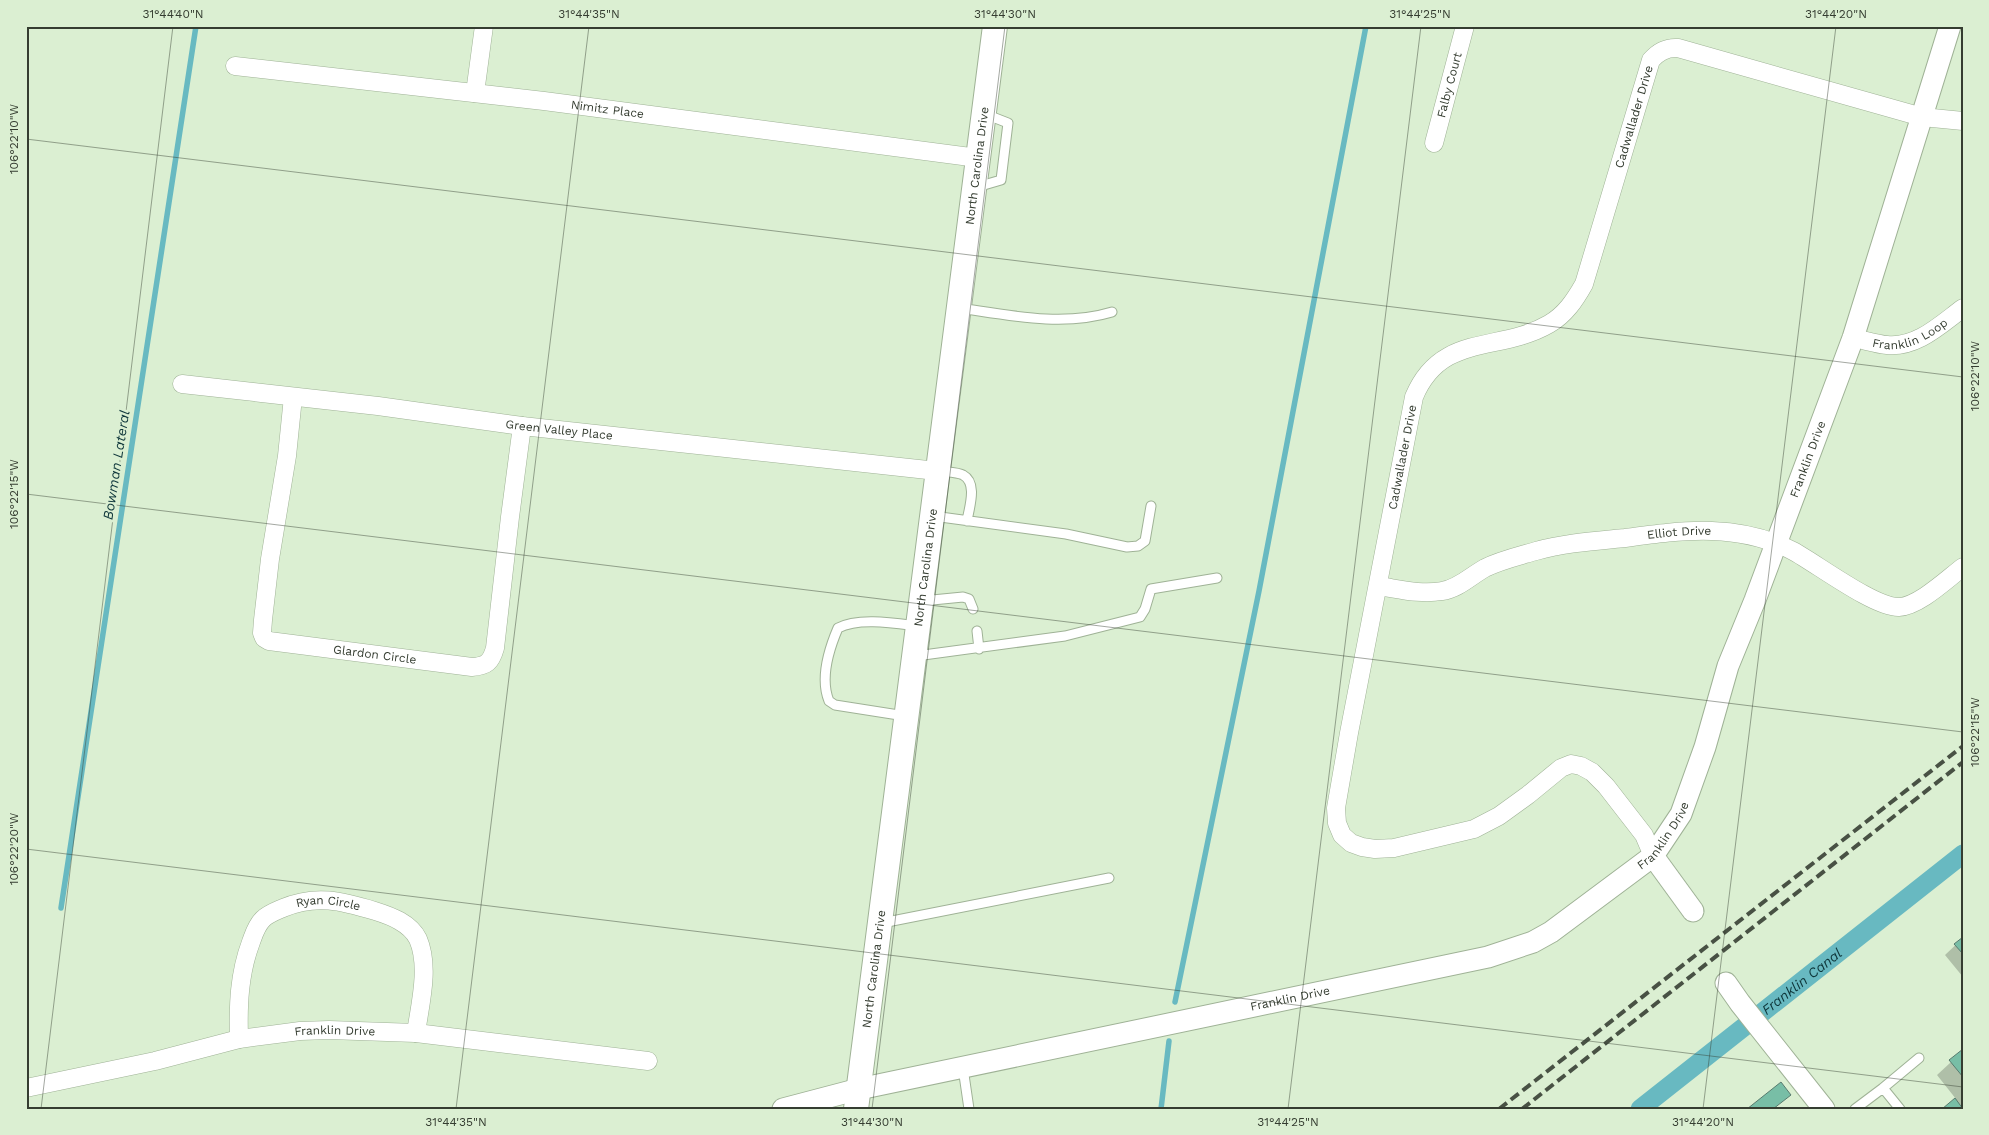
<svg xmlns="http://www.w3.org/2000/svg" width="1989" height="1135" viewBox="0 0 1989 1135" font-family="'Work Sans',sans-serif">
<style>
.shadow{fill:#0003}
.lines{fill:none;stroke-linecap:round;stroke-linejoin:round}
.stream{stroke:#68b9c1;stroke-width:5.5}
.canal{stroke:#68b9c1;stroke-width:19}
.building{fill:#78bea6;stroke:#587b6f}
.service-casing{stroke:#9fb296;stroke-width:11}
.minor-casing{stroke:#9fb296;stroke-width:19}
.tertiary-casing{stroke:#9fb296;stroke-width:23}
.secondary-casing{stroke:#9fb296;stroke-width:26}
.service{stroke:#fff;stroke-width:9}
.minor{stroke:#fff;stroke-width:18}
.tertiary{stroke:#fff;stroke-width:21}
.secondary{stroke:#fff;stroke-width:24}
.rail{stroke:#485144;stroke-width:4;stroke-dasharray:10 5;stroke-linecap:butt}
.ticks{fill:none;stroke:#353d31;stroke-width:1;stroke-opacity:0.45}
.labels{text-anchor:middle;stroke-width:5;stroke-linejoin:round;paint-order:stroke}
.street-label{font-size:12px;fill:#353d31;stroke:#dbefd2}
.water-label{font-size:14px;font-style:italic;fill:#0e363a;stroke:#dbefd2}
.neatline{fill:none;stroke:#353d31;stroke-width:2}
.ticks-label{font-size:12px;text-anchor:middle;fill:#353d31}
</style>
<rect width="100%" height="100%" fill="#dbefd2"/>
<path class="shadow" d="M 1963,938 L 1963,977 L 1945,955 Z
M 1963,1051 L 1963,1109 L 1944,1109 L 1956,1099 L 1937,1075 Z"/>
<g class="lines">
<path class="stream" d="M 61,908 L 196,26
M 1175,1002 L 1259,591 L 1366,26
M 1161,1109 L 1169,1041"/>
<path class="canal" id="s1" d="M 1640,1109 L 1963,854"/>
</g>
<path class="building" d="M 1963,937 L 1963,954 L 1954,944 Z
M 1963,1049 L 1963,1077 L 1949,1060 Z
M 1781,1082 L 1791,1095 L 1773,1109 L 1747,1109 Z
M 1955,1098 L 1963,1109 L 1942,1109 Z"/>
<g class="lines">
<g class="service-casing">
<path id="service" d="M 977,187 L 1001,180 L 1008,123 L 985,114
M 959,308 C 1008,315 1063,327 1112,312
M 939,471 C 946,472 958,472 963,475 C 978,483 969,508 967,521
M 933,516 L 1066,534 L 1127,547 L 1138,546 L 1145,541 L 1151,506
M 922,601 L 963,597 L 969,599 L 973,609
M 977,631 L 979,649
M 916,656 L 1065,636 L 1140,617 L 1145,609 L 1151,589 L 1217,578
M 905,716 L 835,705 L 829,701 C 820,679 829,649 838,628 C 858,617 894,623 917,626
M 882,923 L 1109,878
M 963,1068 L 969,1109
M 1883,1088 L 1919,1058
M 1855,1109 L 1883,1088 L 1900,1109"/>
</g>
<g class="minor-casing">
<g id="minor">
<path id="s2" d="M 235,66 L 544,101 L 978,158"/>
<path d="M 475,93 L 484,26"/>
<path id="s3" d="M 1434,143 L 1465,26"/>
<path id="s4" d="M 1853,338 C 1864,340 1876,344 1887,345 C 1917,348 1941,324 1963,308"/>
<path id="s5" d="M 182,384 L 378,406 L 522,426 L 937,471"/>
<path id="s6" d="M 293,397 L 287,456 L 270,559 L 263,620 L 262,633 L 264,638 L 269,641 L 472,667 C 487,666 491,662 495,648 L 510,517 L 522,426"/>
<path id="s7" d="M 1378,586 C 1399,589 1421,595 1442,591 C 1458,589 1472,575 1485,568 C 1501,560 1519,556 1536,551 C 1565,543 1595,541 1625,538 C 1654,534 1683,530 1712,531 C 1740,532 1768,538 1793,551 C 1817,564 1875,608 1899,607 C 1919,606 1947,579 1963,567"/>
<path id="s8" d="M 1653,856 L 1644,835 L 1606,786 L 1592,772 L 1581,766 L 1571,764 L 1561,768 L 1528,795 L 1499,816 L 1474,829 L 1394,848 L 1375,849 L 1362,847 L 1351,843 L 1342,835 L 1337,823 L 1336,808 L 1349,733 L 1414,397 C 1441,332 1499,353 1549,324 C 1565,315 1575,300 1584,284 L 1651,60 C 1658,52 1666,47 1678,48 L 1922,117 L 1963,121"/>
<path id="s9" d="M 239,1039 C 238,1005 239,974 251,942 C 254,934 256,926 263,919 C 268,914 276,911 283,908 C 316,894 342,901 375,911 C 391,916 410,923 418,939 C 430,967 420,1004 416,1033"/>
<path id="s10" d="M 26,1088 L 155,1061 L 239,1039 L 300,1031 L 329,1030 L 416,1033 L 648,1061"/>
</g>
</g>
<g class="tertiary-casing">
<g id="tertiary">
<path d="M 1653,856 L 1693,911"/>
<path d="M 1726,983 L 1740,1003 L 1824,1109"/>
<path id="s11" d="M 783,1109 L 859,1089 L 1488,957 L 1533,942 L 1551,932 L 1653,856 L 1681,814 L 1705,747 L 1728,666 L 1755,600 L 1853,338 L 1950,26"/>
</g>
</g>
<g class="secondary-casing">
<g id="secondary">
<path id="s12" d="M 856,1109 L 995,26"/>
</g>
</g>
<use href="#service" class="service"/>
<use href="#minor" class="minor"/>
<use href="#tertiary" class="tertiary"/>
<use href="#secondary" class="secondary"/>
<path class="rail" d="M 1499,1109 L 1963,746
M 1522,1109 L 1963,762"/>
</g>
<path class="ticks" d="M 26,139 L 1963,377M 26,494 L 1963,732M 26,849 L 1963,1087M 41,1109 L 173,26M 456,1109 L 589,26M 872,1109 L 1005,26M 1288,1109 L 1421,26M 1703,1109 L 1836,26"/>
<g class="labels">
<g class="street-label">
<text dy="4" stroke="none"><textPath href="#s3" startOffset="60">Falby Court</textPath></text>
<text dy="4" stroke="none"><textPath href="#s2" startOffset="375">Nimitz Place</textPath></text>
<text dy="4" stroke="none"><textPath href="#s8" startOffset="1218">Cadwallader Drive</textPath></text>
<text dy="4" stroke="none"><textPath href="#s12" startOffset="951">North Carolina Drive</textPath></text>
<text dy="4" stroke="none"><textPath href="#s4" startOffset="60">Franklin Loop</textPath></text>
<text dy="4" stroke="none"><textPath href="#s5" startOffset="380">Green Valley Place</textPath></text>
<text dy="4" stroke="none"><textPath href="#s8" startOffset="768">Cadwallader Drive</textPath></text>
<text dy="4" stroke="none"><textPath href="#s11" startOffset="1344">Franklin Drive</textPath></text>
<text dy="4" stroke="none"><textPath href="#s7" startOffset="312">Elliot Drive</textPath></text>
<text dy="4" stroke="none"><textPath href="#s12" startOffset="546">North Carolina Drive</textPath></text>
<text dy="4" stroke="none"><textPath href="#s6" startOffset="356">Glardon Circle</textPath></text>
<text dy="4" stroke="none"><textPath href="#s11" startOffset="939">Franklin Drive</textPath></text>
<text dy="4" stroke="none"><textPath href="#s9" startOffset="194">Ryan Circle</textPath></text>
<text dy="4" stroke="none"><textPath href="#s12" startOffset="141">North Carolina Drive</textPath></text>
<text dy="4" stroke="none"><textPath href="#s11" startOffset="519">Franklin Drive</textPath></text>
<text dy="4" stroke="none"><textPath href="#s10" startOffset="315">Franklin Drive</textPath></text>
</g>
<g class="water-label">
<text transform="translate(116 465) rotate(-81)" y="5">Bowman Lateral</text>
<text dy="5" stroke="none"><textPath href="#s1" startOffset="206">Franklin Canal</textPath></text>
</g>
</g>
<rect width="1989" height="1135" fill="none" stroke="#dbefd2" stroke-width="55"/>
<rect x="28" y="28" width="1934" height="1080" class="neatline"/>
<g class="ticks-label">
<text x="173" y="18">31°44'40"N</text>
<text x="589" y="18">31°44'35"N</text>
<text x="1005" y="18">31°44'30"N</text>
<text x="1420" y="18">31°44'25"N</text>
<text x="1836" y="18">31°44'20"N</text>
<text transform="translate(14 139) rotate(-90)" y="4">106°22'10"W</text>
<text transform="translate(1975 376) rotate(-90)" y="4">106°22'10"W</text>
<text transform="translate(14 494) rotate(-90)" y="4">106°22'15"W</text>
<text transform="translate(1975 732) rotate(-90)" y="4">106°22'15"W</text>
<text transform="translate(14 849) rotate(-90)" y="4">106°22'20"W</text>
<text x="456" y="1126">31°44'35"N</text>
<text x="872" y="1126">31°44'30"N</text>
<text x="1288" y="1126">31°44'25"N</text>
<text x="1703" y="1126">31°44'20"N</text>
</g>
</svg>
